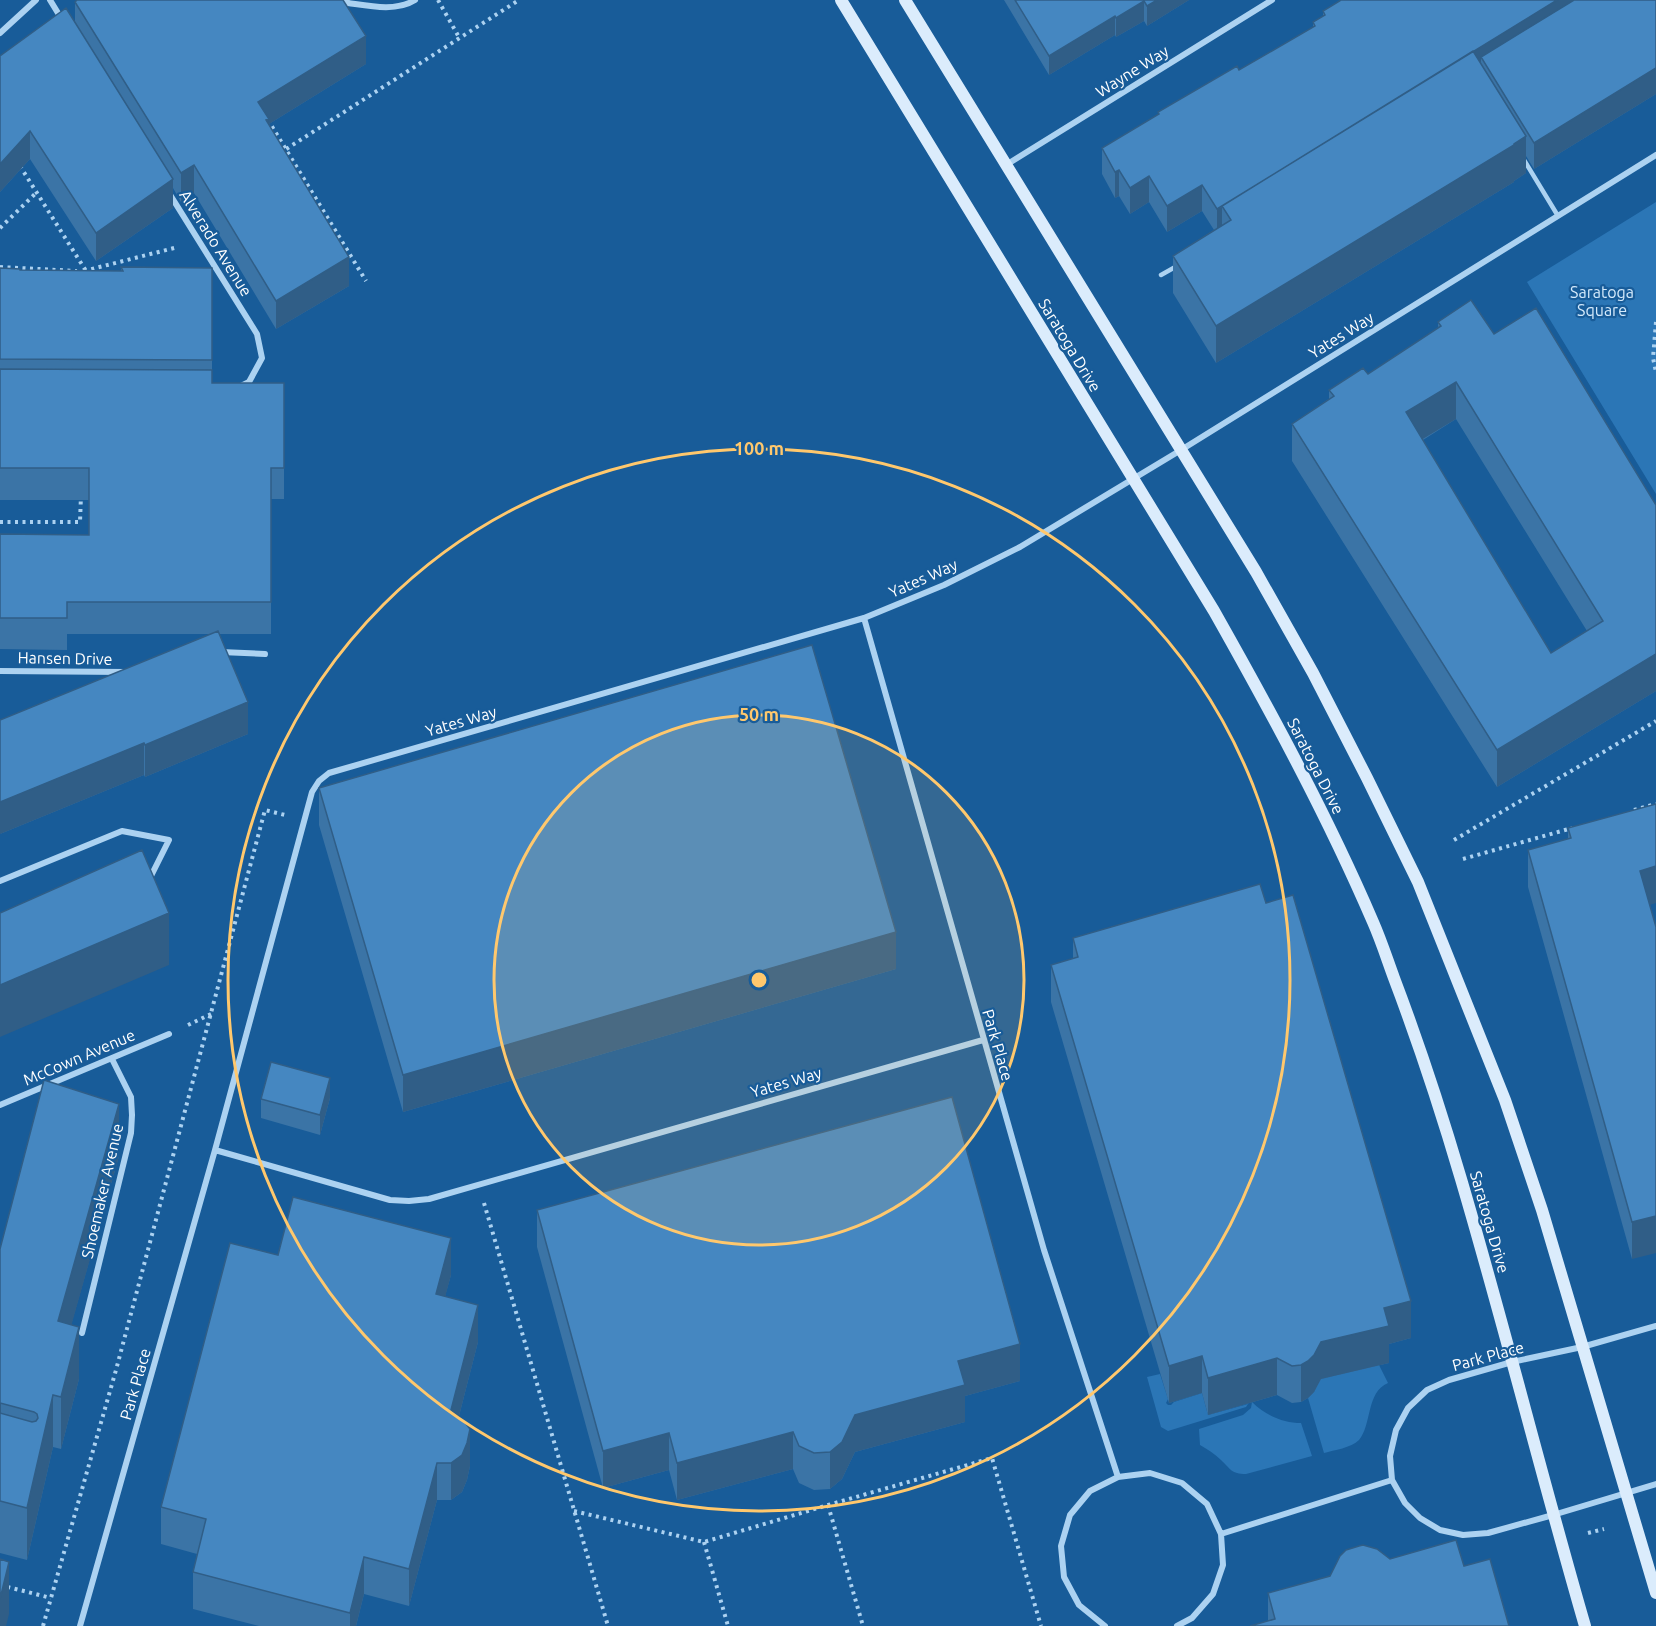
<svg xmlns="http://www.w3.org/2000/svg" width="1656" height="1626" viewBox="0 0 1656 1626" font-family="Ubuntu,sans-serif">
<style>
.green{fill:#2b76b6}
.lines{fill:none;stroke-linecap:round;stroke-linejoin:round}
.path{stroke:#acd2f1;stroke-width:4;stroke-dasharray:3 4.5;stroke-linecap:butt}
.service{stroke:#acd2f1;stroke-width:4.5}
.minor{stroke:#acd2f1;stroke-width:6}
.secondary{stroke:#dbecfc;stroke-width:12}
.wall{fill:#3b74a6;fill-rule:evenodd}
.shaded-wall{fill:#305e87}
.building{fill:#4587c1;stroke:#305e87;stroke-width:1.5;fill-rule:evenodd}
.ring{fill:none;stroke:#ffc86d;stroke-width:3}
.labels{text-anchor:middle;stroke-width:4.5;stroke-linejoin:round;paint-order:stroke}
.street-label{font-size:16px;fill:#fff;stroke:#185c99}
.park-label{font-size:16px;fill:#d4eafc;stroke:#185c99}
.centre{fill:#ffc86d;stroke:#185c99;stroke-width:3}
.ring-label{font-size:18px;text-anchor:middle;font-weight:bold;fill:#ffc86d;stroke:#185c99;stroke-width:4.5;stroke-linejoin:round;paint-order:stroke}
</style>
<rect width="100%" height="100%" fill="#185c99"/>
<path class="green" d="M 1656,202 L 1656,494 L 1527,282 Z
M 1379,1365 L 1388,1383 C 1366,1392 1372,1425 1359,1440 C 1351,1448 1334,1450 1324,1453 L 1308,1398 L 1314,1392 L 1320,1379 Z
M 1160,1374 L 1168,1399 L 1166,1403 L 1168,1405 L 1171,1405 L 1174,1402 L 1202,1393 L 1208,1415 L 1248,1404 L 1246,1407 L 1168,1431 L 1161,1427 L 1147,1377 Z
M 1252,1402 C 1265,1415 1283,1423 1301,1423 L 1312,1456 L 1246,1474 C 1231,1474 1231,1469 1221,1460 C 1215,1454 1207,1449 1200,1445 L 1199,1429 L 1243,1415 L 1251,1408 Z"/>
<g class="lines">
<path class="path" d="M 438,0 L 460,39
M 268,120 L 366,281
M 280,153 L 519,0
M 20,166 L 86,271 L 86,275
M 0,228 L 36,193
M 0,267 L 77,271
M 84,271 L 178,247
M 1656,322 L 1653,358 L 1656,372
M 0,522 L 80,522 L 81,495
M 1634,810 L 1656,804
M 1454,840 L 1656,721
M 1463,859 L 1572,828
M 188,1025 L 211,1014
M 484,1203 L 608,1626
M 828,1505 L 863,1626
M 574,1511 L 704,1542 L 828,1505 L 992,1458 L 1041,1626
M 1588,1533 L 1604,1529
M 704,1542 L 728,1626
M 0,1585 L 51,1598
M 43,1626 L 116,1370 L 265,810 L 285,815"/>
<path class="service" d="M 1524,160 L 1558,216
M 1161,275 L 1177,266"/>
<path class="minor" d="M 50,0 L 61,18
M 346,0 L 348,3 C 369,6 396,12 415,0
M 0,33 L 36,0
M 1006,165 L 1272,0
M 169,193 L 257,334 L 262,358 L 249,382 L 241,386
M 864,618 L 1044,1250 L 1118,1477
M 221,652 L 265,654
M 0,671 L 126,672
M 0,881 L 122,831 L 169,840 L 149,880
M 983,1040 L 429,1199 L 409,1201 L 390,1200 L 215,1150 L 312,792 L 319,781 L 329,773 L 864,618 L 944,585 L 1020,547 L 1181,450 L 1656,155
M 0,1105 L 169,1034
M 1656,1326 L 1582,1347 L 1512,1362 L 1449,1380 L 1427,1390 L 1408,1408 L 1396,1430 L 1390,1456 L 1392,1480 L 1405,1503 L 1420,1518 L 1440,1530 L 1463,1535 L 1488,1533 L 1553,1515 L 1656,1484
M 82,1333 L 131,1133 L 132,1115 L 131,1097 L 112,1059
M 1221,1534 L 1392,1480
M 80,1626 L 215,1150
M 1105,1626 L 1079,1605 L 1064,1577 L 1061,1546 L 1070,1515 L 1090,1491 L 1118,1477 L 1150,1473 L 1182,1483 L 1207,1504 L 1221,1534 L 1223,1565 L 1213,1594 L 1192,1618 L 1177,1626"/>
<path class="secondary" d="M 841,0 L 1214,611 C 1271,712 1327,815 1373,922 C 1381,940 1387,959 1394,978 C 1419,1044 1441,1111 1461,1179 C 1505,1328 1542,1478 1585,1626
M 905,0 L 1256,572 L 1313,673 L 1367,778 L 1418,882 L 1505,1100 L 1542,1210 L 1656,1593"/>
</g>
<path class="wall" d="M 1004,0 L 1189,0 L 1147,26 L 1144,21 L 1116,37 L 1115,35 L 1049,75 Z
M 1656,0 L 1656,94 L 1534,169 L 1526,156 L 1526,173 L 1514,181 L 1514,182 L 1216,363 L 1173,293 L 1173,256 L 1214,230 L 1202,211 L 1167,232 L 1149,202 L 1130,214 L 1119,196 L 1115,198 L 1102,174 L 1102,148 L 1158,115 L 1158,112 L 1239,70 L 1313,27 L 1313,22 L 1323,17 L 1323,11 Z
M 75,2 L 366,64 L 269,124 L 269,126 L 349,286 L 276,329 L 194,193 L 181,202 L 173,188 L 173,208 L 96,261 L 30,159 L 0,192 L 0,56 L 75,21 Z
M 121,267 L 212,268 L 212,383 L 284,383 L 284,499 L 271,499 L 271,634 L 219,634 L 248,734 L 145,777 L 144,775 L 0,834 L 210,634 L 67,634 L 67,650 L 0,649 L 0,534 L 89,535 L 89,500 L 0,500 L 0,268 L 20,270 L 121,271 Z
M 1438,322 L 1494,334 L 1656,505 L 1656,691 L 1497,787 L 1292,461 L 1292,424 L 1329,399 L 1329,390 L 1368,374 L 1438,328 ZM 1456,419 L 1587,631 L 1551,653 L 1423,440 Z
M 319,788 L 896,969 L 403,1112 L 319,825 Z
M 1568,828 L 1650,905 L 1632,1259 L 1528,887 L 1528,850 L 1568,839 Z
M 1266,903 L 1411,1338 L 1389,1344 L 1389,1363 L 1321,1379 L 1314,1392 L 1308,1398 L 1301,1402 L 1292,1403 L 1277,1395 L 1208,1415 L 1202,1393 L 1169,1403 L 1051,1002 L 1051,965 L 1073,959 L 1073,938 Z
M 330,1098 L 320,1135 L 261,1118 L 261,1099 Z
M 119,1156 L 71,1325 L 79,1379 L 61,1449 L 53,1447 L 27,1560 L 0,1553 L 0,1249 Z
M 537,1210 L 1020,1381 L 965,1396 L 965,1422 L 855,1452 L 842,1479 L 830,1489 L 814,1490 L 799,1483 L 793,1469 L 677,1500 L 669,1470 L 603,1488 L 537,1247 Z
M 278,1255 L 451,1275 L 445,1296 L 478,1342 L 459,1416 L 470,1466 L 467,1480 L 462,1492 L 451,1500 L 437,1500 L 409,1606 L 364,1594 L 356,1626 L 259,1626 L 193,1609 L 193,1572 L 197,1554 L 161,1544 L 161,1507 Z
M 1390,1559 L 1464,1566 L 1268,1621 L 1268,1593 Z"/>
<path class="shaded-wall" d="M 1157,0 L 1189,0 L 1147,26 L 1147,6 Z
M 1557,0 L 1599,0 L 1481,57 L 1481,73 L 1231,220 L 1222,206 Z
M 1144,1 L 1144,21 L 1116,37 L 1116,18 Z
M 1115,16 L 1115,35 L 1049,75 L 1049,56 Z
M 366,36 L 366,64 L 269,124 L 269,147 L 258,102 Z
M 1656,68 L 1656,94 L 1534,169 L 1534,143 Z
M 30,131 L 30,159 L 0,192 L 0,164 Z
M 1526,136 L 1526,173 L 1514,181 L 1514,182 L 1216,363 L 1216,326 Z
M 194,165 L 194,193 L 181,202 L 181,173 Z
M 1119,170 L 1119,196 L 1115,198 L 1115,172 Z
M 1149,176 L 1149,202 L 1130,214 L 1130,188 Z
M 173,179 L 173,208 L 96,261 L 96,233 Z
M 1202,185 L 1202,211 L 1167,232 L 1167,206 Z
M 1222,207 L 1222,232 L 1217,235 L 1217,209 Z
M 349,257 L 349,286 L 276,329 L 276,301 Z
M 1456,382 L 1456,419 L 1406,449 L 1406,412 Z
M 1656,654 L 1656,691 L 1497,787 L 1497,750 Z
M 248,702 L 248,734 L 145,777 L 145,745 Z
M 144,743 L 144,775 L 0,834 L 0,802 Z
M 1656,866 L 1656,903 L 1640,908 L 1640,871 Z
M 169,913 L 169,965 L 0,1037 L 0,985 Z
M 896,932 L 896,969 L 403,1112 L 403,1075 Z
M 330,1078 L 330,1098 L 320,1135 L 320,1115 Z
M 119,1104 L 119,1156 L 58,1373 L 58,1321 Z
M 1656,1216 L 1656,1253 L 1632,1259 L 1632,1222 Z
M 451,1238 L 451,1275 L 436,1331 L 436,1294 Z
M 1411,1301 L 1411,1338 L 1389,1344 L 1389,1363 L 1321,1379 L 1314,1392 L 1308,1398 L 1301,1402 L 1301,1365 L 1321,1342 L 1384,1308 Z
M 478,1305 L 478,1342 L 451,1447 L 451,1410 Z
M 79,1327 L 79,1379 L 61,1449 L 61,1397 Z
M 1020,1344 L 1020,1381 L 965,1396 L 965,1422 L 855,1452 L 842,1479 L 830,1489 L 830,1452 L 855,1415 L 958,1361 Z
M 1202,1356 L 1202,1393 L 1169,1403 L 1169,1366 Z
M 1277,1358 L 1277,1395 L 1208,1415 L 1208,1378 Z
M 53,1395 L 53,1447 L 27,1560 L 27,1508 Z
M 0,1403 L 1,1403 L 1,1455 L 0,1455 Z
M 470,1429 L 470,1466 L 467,1480 L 462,1492 L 451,1500 L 451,1463 Z
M 793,1432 L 793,1469 L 677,1500 L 677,1463 Z
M 669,1433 L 669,1470 L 603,1488 L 603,1451 Z
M 437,1463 L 437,1500 L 409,1606 L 409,1569 Z
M 364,1557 L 364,1594 L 356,1626 L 350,1626 L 350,1613 Z
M 9,1562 L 9,1614 L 6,1626 L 0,1626 L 0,1599 Z"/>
<path class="building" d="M 77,0 L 343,0 L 366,36 L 258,102 L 269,119 L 266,120 L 349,257 L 276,301 L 194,165 L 181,173 L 75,2 Z
M 1015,0 L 1157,0 L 1147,6 L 1144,1 L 1116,18 L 1115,16 L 1049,56 Z
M 1341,0 L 1557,0 L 1217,209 L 1202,185 L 1167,206 L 1149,176 L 1130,188 L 1119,170 L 1115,172 L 1102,148 L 1159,114 L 1158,112 L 1237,66 L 1239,70 L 1315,26 L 1313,22 L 1325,15 L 1323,11 Z
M 1574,0 L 1656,0 L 1656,68 L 1534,143 L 1481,57 Z
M 66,8 L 173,179 L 96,233 L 30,131 L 0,164 L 0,56 Z
M 1473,51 L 1526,136 L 1514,144 L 1514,145 L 1216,326 L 1173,256 L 1231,220 L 1222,206 Z
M 121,267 L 212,268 L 212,360 L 0,359 L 0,268 L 20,269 L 20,270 L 123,271 Z
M 1471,300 L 1494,334 L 1536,308 L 1656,505 L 1656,654 L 1497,750 L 1292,424 L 1334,396 L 1329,390 L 1363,368 L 1368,374 L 1441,326 L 1438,322 ZM 1456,382 L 1603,621 L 1551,653 L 1406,412 Z
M 0,369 L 212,370 L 212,383 L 284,383 L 284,468 L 271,468 L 271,602 L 67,602 L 67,618 L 0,618 L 0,534 L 89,535 L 89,468 L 0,468 Z
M 218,631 L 248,702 L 145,745 L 144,743 L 0,802 L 0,720 Z
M 812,645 L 896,932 L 403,1075 L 319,788 Z
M 1656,804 L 1656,866 L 1640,871 L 1656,927 L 1656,1216 L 1632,1222 L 1528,850 L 1571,838 L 1568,828 Z
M 142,850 L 169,913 L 0,985 L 0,913 Z
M 1260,884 L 1266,903 L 1293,895 L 1411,1301 L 1384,1308 L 1389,1326 L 1321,1342 L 1314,1355 L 1308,1361 L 1301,1365 L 1292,1366 L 1277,1358 L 1208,1378 L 1202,1356 L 1169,1366 L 1051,965 L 1078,957 L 1073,938 Z
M 271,1062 L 330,1078 L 320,1115 L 261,1099 Z
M 44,1080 L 119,1104 L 58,1321 L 79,1327 L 61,1397 L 53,1395 L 27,1508 L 0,1501 L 0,1413 L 32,1422 L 36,1421 L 38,1418 L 37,1414 L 34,1412 L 0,1403 L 0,1249 Z
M 952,1097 L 1020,1344 L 958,1361 L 965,1385 L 855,1415 L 842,1442 L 830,1452 L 814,1453 L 799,1446 L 793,1432 L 677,1463 L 669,1433 L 603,1451 L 537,1210 Z
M 293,1197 L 451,1238 L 436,1294 L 478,1305 L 451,1410 L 463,1420 L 470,1429 L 467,1443 L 462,1455 L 451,1463 L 437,1463 L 409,1569 L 364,1557 L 350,1613 L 193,1572 L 206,1519 L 161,1507 L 230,1243 L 278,1255 Z
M 1456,1540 L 1464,1566 L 1490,1559 L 1509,1626 L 1250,1626 L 1275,1619 L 1268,1593 L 1330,1576 L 1340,1556 L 1346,1550 L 1359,1546 L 1363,1545 L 1377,1549 L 1390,1559 Z
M 0,1559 L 9,1562 L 0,1599 Z"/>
<circle cx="759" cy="980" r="265" fill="#ffc86d" fill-opacity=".12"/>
<g class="ring">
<circle cx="759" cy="980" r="265"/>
<circle cx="759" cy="980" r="531"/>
</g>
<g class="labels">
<g class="street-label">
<text transform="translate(1132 71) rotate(-32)" y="6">Wayne Way</text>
<text transform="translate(216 243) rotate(58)" y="6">Alverado Avenue</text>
<text transform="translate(1341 335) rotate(-32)" y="6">Yates Way</text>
<text transform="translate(1070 345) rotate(59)" y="6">Saratoga Drive</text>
<text transform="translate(923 578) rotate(-24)" y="6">Yates Way</text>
<text transform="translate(65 658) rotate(1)" y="6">Hansen Drive</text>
<text transform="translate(461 721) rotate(-16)" y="6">Yates Way</text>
<text transform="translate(1316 766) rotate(63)" y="6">Saratoga Drive</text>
<text transform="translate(998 1045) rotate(74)" y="6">Park Place</text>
<text transform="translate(79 1057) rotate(-23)" y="6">McCown Avenue</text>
<text transform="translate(786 1082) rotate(-16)" y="6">Yates Way</text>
<text transform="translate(102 1191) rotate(-77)" y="6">Shoemaker Avenue</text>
<text transform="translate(1490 1222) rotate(74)" y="6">Saratoga Drive</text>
<text transform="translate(1488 1356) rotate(-15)" y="6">Park Place</text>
<text transform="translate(135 1384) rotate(-74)" y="6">Park Place</text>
</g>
<g class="park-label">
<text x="1602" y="298">Saratoga<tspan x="1602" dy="18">Square</tspan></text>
</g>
</g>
<circle cx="759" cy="980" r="9" class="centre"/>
<g class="ring-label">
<text x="759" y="455">100 m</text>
<text x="759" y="721">50 m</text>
</g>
</svg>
